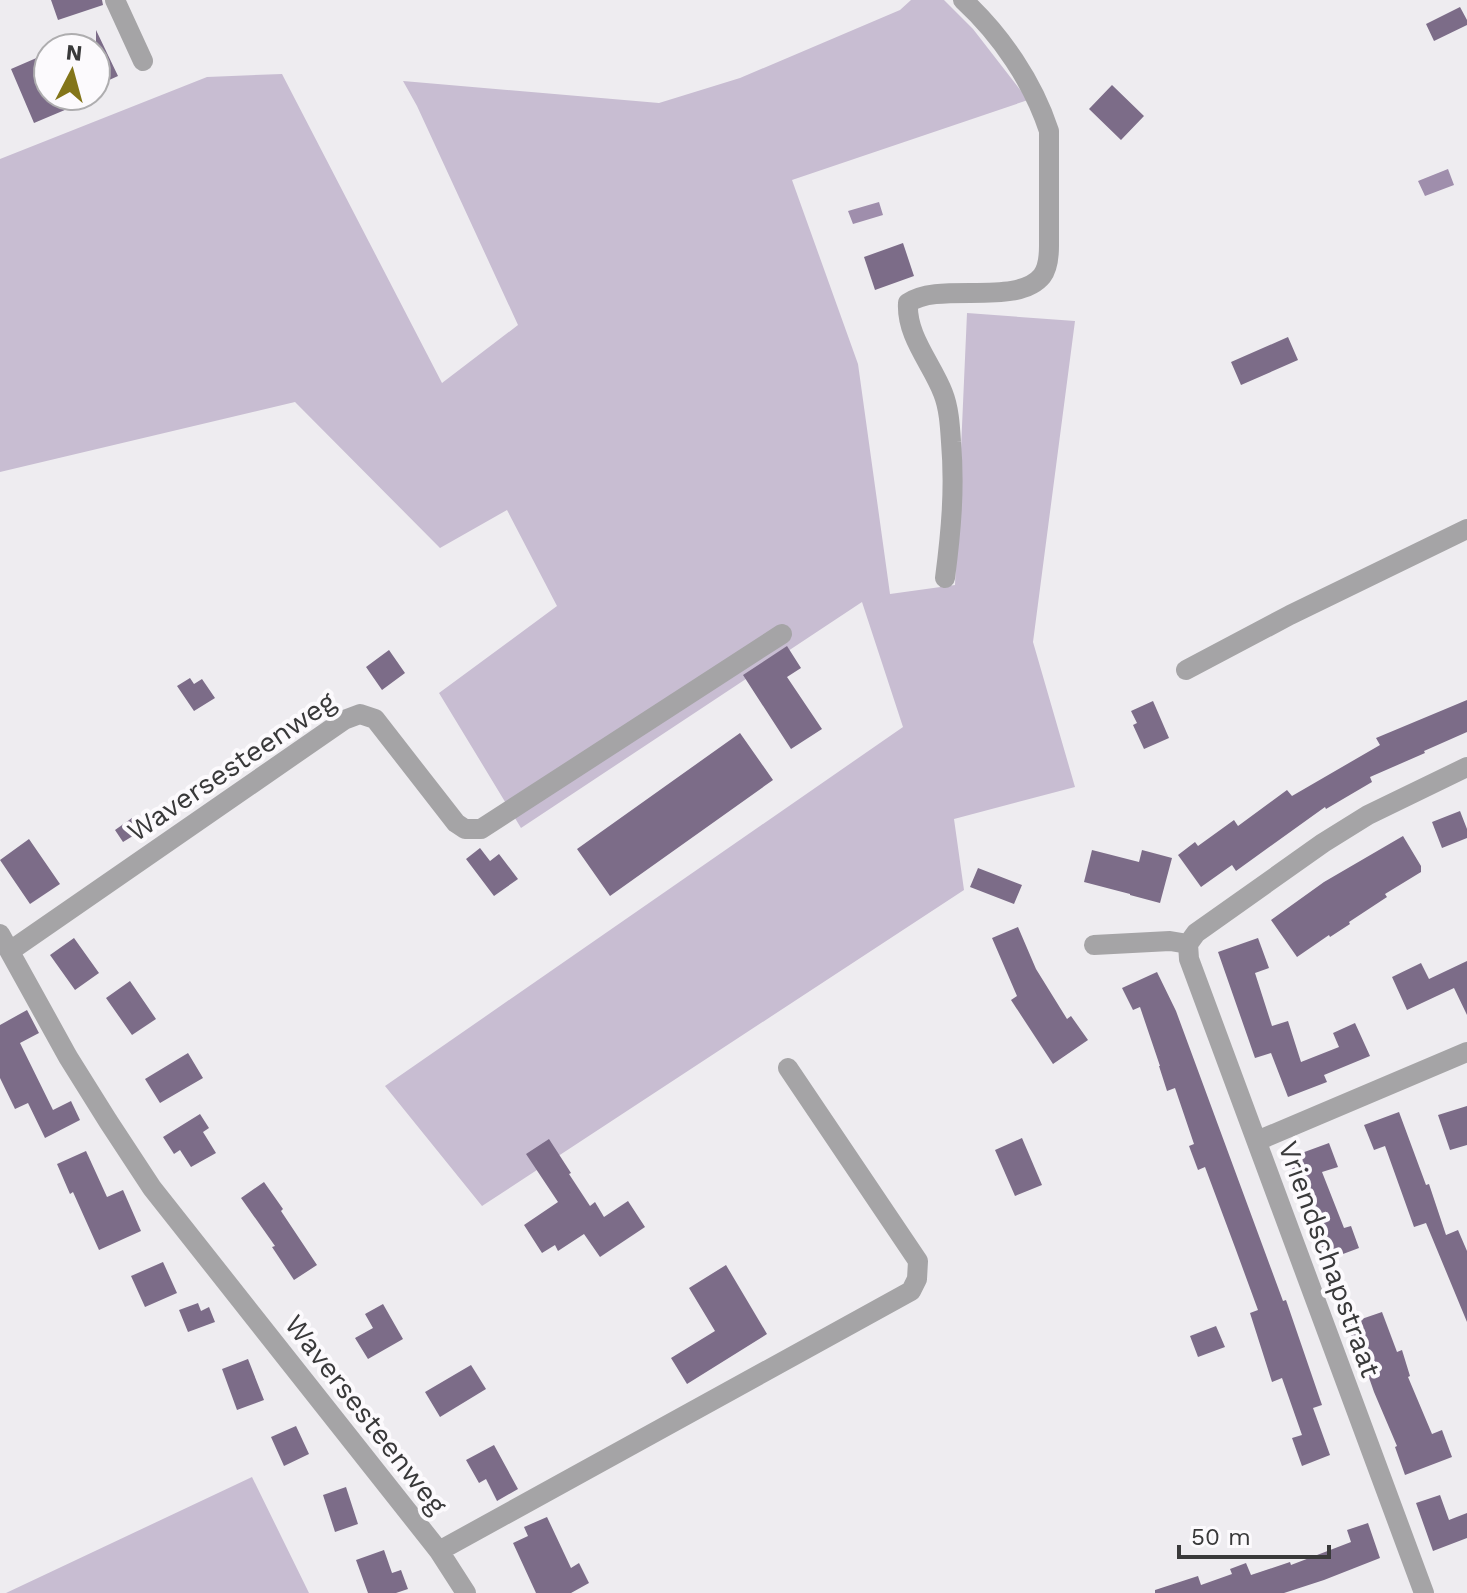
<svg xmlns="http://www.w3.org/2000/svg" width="1467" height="1593" viewBox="0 0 1467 1593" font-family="'Work Sans',sans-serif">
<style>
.green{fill:#c8bdd2}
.water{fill:#9f8eac}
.building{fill:#7c6c88}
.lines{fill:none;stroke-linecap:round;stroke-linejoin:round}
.minor{stroke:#a5a4a6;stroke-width:20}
.labels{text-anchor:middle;stroke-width:8;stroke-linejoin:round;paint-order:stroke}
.street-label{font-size:28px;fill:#39393a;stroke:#fcfafd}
</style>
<rect width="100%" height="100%" fill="#eeecf0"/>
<path class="green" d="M 911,0 L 944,0 L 973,29 L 1028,100 L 792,180 L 858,364 L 890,594 L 955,585 L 967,313 L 1075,321 L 1033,642 L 1075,787 L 954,819 L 964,890 L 482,1206 L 385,1086 L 903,727 L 862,602 L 521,828 L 439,693 L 557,606 L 507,510 L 440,548 L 295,402 L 0,472 L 0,159 L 207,77 L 282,74 L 442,383 L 518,325 L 417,106 L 403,81 L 659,103 L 740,78 L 900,10 Z
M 252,1477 L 309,1593 L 6,1593 Z"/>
<path class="water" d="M 1448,169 L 1454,185 L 1425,196 L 1418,181 Z
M 879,202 L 883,215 L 853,224 L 848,211 Z"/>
<path class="building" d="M 51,0 L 102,0 L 103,5 L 58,20 Z
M 1460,7 L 1467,20 L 1467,25 L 1434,41 L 1426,24 Z
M 96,30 L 118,76 L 96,86 Z
M 48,53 L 48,96 L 98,96 L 34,123 L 11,69 Z
M 1112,85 L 1144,116 L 1121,140 L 1089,109 Z
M 903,243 L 914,276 L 875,290 L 864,257 Z
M 1288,337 L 1298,360 L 1241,385 L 1231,362 Z
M 787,646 L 801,668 L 787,677 L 822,729 L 791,749 L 743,675 Z
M 389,650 L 405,673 L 382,690 L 366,667 Z
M 190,678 L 194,684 L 202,679 L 215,698 L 194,711 L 177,686 Z
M 1467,700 L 1467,732 L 1424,751 L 1425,753 L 1370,777 L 1372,782 L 1326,809 L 1325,807 L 1236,871 L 1232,865 L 1201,887 L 1178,855 L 1195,842 L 1198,846 L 1234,820 L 1238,826 L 1287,790 L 1292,796 L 1380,745 L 1376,738 Z
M 1153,701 L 1169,738 L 1144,749 L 1133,725 L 1137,723 L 1131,711 Z
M 740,733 L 773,780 L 610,896 L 577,849 Z
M 1460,811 L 1467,829 L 1467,838 L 1442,848 L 1432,822 Z
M 132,818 L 141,831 L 123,842 L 115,830 Z
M 1403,836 L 1421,866 L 1421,872 L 1385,894 L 1387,897 L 1349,922 L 1350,924 L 1330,937 L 1329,935 L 1297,957 L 1271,920 L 1324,882 Z
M 29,839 L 60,884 L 30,904 L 0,860 Z
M 480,848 L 490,861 L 499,854 L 518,879 L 494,896 L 466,859 Z
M 1092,850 L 1139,862 L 1142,850 L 1172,858 L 1160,903 L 1130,895 L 1130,894 L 1084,882 Z
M 978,868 L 1022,885 L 1014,904 L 970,887 Z
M 1018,927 L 1036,969 L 1067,1019 L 1071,1016 L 1088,1040 L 1053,1064 L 1011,1000 L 1017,996 L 992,938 Z
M 74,938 L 99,973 L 75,990 L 50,955 Z
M 1258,938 L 1269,968 L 1255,973 L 1272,1026 L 1288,1021 L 1301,1062 L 1339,1047 L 1333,1033 L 1355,1023 L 1370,1056 L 1324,1075 L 1327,1082 L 1288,1097 L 1271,1053 L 1255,1058 L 1218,952 Z
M 1467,961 L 1467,1015 L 1454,988 L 1407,1010 L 1392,977 L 1421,963 L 1429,979 Z
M 1157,972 L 1176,1011 L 1283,1301 L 1286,1300 L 1322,1405 L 1313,1408 L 1330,1455 L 1302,1466 L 1292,1438 L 1302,1435 L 1282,1378 L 1272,1382 L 1250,1313 L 1258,1310 L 1236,1250 L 1205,1167 L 1198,1170 L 1189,1146 L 1194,1144 L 1175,1088 L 1167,1091 L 1159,1066 L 1160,1066 L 1140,1007 L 1133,1010 L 1122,988 Z
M 130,981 L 156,1019 L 132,1035 L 106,998 Z
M 27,1010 L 39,1033 L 20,1043 L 53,1110 L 71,1101 L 80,1120 L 45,1138 L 28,1103 L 15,1109 L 0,1078 L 0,1025 Z
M 188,1053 L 203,1078 L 160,1103 L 145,1079 Z
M 1467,1106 L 1467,1145 L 1450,1150 L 1438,1115 Z
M 1399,1112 L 1426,1185 L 1429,1184 L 1446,1235 L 1458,1230 L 1467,1251 L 1467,1322 L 1426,1223 L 1414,1227 L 1385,1146 L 1374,1150 L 1364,1125 Z
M 200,1114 L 209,1128 L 203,1132 L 216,1153 L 191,1167 L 180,1150 L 174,1154 L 163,1137 Z
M 1022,1138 L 1042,1185 L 1015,1196 L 995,1150 Z
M 549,1139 L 571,1173 L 569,1174 L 590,1206 L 595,1202 L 604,1217 L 628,1201 L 645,1227 L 600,1257 L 584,1234 L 558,1251 L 555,1245 L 542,1253 L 524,1225 L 558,1202 L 526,1154 Z
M 1329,1143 L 1338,1167 L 1322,1172 L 1344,1228 L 1351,1226 L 1359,1248 L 1327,1260 L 1318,1238 L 1320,1237 L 1288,1158 Z
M 86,1151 L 107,1197 L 123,1190 L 141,1231 L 99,1250 L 73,1192 L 70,1194 L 57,1164 Z
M 264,1182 L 283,1209 L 281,1211 L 317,1265 L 294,1280 L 272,1247 L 275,1246 L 241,1198 Z
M 163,1262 L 177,1293 L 145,1307 L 131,1276 Z
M 726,1265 L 767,1334 L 687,1384 L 671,1358 L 715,1331 L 689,1288 Z
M 198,1303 L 201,1311 L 209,1307 L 215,1322 L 188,1332 L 179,1310 Z
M 383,1304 L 403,1339 L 368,1359 L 355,1338 L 373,1328 L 365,1314 Z
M 1382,1312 L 1397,1352 L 1402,1350 L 1410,1376 L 1408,1377 L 1432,1434 L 1442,1430 L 1452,1457 L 1405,1475 L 1395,1447 L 1397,1446 L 1374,1392 L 1358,1346 L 1355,1347 L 1347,1324 Z
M 1216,1326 L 1225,1347 L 1198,1357 L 1190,1336 Z
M 248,1359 L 264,1400 L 237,1410 L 222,1369 Z
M 471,1365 L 486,1389 L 440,1417 L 425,1392 Z
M 296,1426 L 309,1454 L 284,1466 L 271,1437 Z
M 494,1445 L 518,1489 L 497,1501 L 486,1479 L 479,1483 L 466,1460 Z
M 346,1487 L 358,1524 L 335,1532 L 323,1495 Z
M 1440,1495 L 1449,1520 L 1467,1513 L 1467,1538 L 1433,1551 L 1416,1503 Z
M 547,1517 L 571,1568 L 579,1563 L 589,1583 L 571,1593 L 536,1593 L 513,1543 L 528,1536 L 524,1527 Z
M 1368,1523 L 1380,1558 L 1324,1580 L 1284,1593 L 1155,1593 L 1155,1590 L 1198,1576 L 1201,1585 L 1232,1574 L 1230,1569 L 1246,1563 L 1251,1575 L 1290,1562 L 1291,1565 L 1351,1542 L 1347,1530 Z
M 384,1550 L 392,1573 L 401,1570 L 408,1589 L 396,1593 L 368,1593 L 356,1560 Z"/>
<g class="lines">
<path class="minor" d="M 115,0 L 143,61
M 945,578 C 951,532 955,489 951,442 C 950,426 949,408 943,393 C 932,364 906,336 908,303 C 939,281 1017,307 1042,276 C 1048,268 1049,256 1049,246 L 1049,131 C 1033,82 1001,35 963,0
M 1186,670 L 1290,615 L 1467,529
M 0,934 L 68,1057 L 108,1121 L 152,1188 L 439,1551 L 466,1593
M 1094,945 L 1170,941 L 1188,944
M 10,951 L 344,720 L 360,714 L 375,719 L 456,823 L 465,829 L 481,829 L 782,634
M 1257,1141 L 1467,1052
M 439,1551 L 911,1291 L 917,1279 L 918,1261 L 788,1068
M 1424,1593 L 1189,959 L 1188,944 L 1196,933 L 1323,843 L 1368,815 L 1467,767"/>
</g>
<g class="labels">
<g class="street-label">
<text transform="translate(231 766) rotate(-34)" y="10">Waversesteenweg</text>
<text transform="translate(1330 1259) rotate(70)" y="10">Vriendschapstraat</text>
<text transform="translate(366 1414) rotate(52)" y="10">Waversesteenweg</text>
</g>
</g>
<g transform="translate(72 72) rotate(6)"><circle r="38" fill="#fcfafd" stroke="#aeadaf" stroke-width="2"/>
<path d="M0-6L14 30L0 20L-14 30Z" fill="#837519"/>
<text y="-12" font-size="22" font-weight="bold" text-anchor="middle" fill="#39393a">N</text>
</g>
<path d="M1179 1545v12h150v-12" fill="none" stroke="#39393a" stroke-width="4"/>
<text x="1191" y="1545" font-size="24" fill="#39393a" stroke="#fcfafd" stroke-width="6" paint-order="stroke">50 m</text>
</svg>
